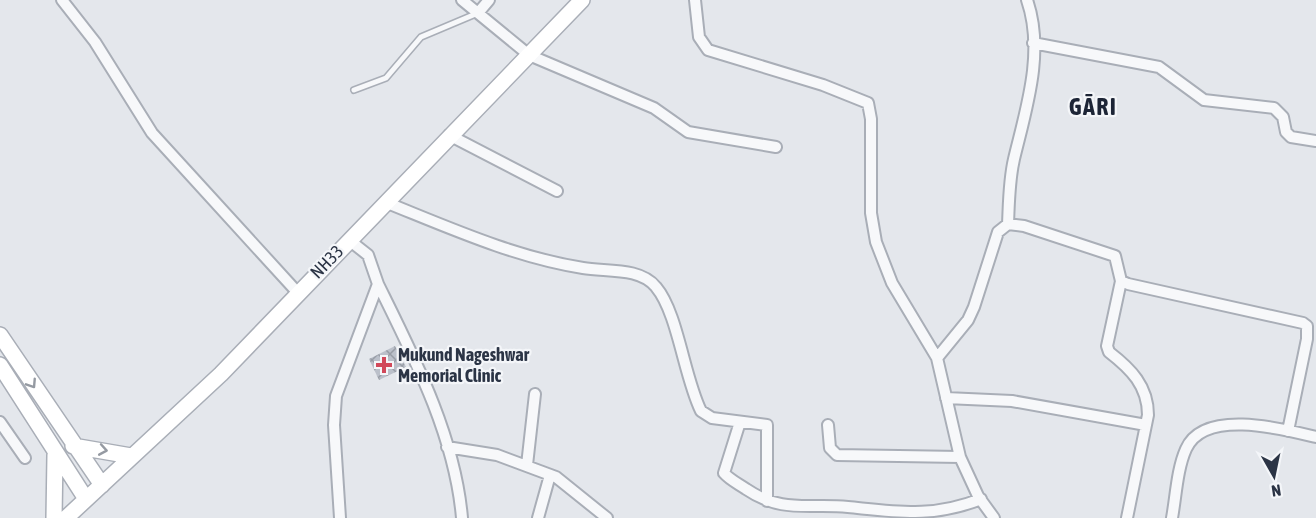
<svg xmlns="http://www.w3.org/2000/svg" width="1316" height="518" viewBox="0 0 1316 518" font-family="'Asap Condensed',sans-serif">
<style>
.building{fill:url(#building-cross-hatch)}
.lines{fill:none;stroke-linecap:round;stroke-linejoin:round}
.service-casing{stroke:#a9aeb7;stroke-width:8}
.minor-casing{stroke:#a9aeb7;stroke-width:14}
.secondary-casing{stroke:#a9aeb7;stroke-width:18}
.service{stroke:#f7f8fa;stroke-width:5}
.minor{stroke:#f7f8fa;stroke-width:10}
.secondary{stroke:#fff;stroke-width:15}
.oneway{stroke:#959aa2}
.poi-dot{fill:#d1495b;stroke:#f4f6f9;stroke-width:2}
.labels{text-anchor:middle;stroke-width:4.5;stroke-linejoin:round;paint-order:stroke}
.street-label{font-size:18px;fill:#2b3445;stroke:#f4f6f9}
.poi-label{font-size:18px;font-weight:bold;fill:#2b3445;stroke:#f4f6f9;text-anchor:start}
.district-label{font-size:24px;font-weight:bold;letter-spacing:1.5px;fill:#1d2536;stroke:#f4f6f9}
</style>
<defs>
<pattern id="building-cross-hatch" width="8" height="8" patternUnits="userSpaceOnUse" patternTransform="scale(1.5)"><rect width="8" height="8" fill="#bbc0ca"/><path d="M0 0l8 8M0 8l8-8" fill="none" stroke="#989da6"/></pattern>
</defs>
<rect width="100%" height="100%" fill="#e4e7ec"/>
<path class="building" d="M 395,346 L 406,367 L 379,380 L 369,359 Z"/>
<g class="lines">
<g class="service-casing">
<path id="service" d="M 354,90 L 386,78 L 421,37 L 478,13"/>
</g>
<g class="minor-casing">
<path id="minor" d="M 62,0 L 95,42 L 152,133 L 298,293
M 462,0 L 529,55 L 654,108 L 688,132 L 776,147
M 695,0 L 699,37 L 708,50 L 823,85 L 868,103 L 871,119 L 871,213 L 876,242 L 892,283 L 937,358 L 960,457 L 978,496 L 994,518
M 478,13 L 489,0
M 1033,43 L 1159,67 L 1204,100 L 1274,108 L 1283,117 L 1286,132 L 1291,137 L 1316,141
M 449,135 L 557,191
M 385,202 C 450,228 514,257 583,268 C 606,272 640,267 656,287 C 678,313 684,377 701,411 L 712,418 L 767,425 L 767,501
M 1008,224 C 1009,202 1009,180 1014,159 C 1026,109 1045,52 1027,0
M 1121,281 L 1107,346 L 1109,352 C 1131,369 1148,386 1148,415 L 1127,518
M 378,284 C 414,357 455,436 462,518
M 937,358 L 968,320 L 974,307 L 998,232 L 1008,224 L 1024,226 L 1115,256 L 1121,281 L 1128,284 L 1303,323 L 1307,326 L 1307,339 L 1288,431
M 946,398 L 1012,401 L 1146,425
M 0,422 L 25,458
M 740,422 L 724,473 C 730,480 739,484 746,489 C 783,514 808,503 848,507 C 899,512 933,518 981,499
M 828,425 L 830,448 L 837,455 L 960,457
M 447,447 L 497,455 L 556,477 L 607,518
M 527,465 L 535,394
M 340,518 L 334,425 L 336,396 L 378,284 L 368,255 L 349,240
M 538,518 L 550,475
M 1172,518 C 1176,496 1177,469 1186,449 C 1204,408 1283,429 1316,437"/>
</g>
<g class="secondary-casing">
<path id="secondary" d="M 0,335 L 102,485
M 0,365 L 86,499
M 73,446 L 131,456
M 54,518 L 55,455
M 66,518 L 221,374 L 582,0"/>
</g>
<use href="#service" class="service"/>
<use href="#minor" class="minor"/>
<use href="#secondary" class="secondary"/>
</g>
<defs><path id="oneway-chevron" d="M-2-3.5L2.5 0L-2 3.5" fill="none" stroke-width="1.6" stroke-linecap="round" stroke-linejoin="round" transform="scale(1.5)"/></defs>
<g class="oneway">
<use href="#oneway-chevron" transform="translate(32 384) rotate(57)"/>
<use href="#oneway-chevron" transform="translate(103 450) rotate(10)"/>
</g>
<path class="poi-dot" d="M381 356h6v6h6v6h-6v6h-6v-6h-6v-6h6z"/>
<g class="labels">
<g class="street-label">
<text transform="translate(327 262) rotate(-46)" y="6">NH33</text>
</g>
<g class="poi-label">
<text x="398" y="361">Mukund Nageshwar<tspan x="398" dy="21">Memorial Clinic</tspan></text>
</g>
<g class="district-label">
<text x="1093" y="115">GĀRI</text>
</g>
</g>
<g transform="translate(1274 476) rotate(171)" stroke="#f4f6f9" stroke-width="4.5" paint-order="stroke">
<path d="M0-4.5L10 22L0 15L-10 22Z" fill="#2b3445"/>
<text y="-9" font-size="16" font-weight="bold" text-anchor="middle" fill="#2b3445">N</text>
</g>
</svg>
